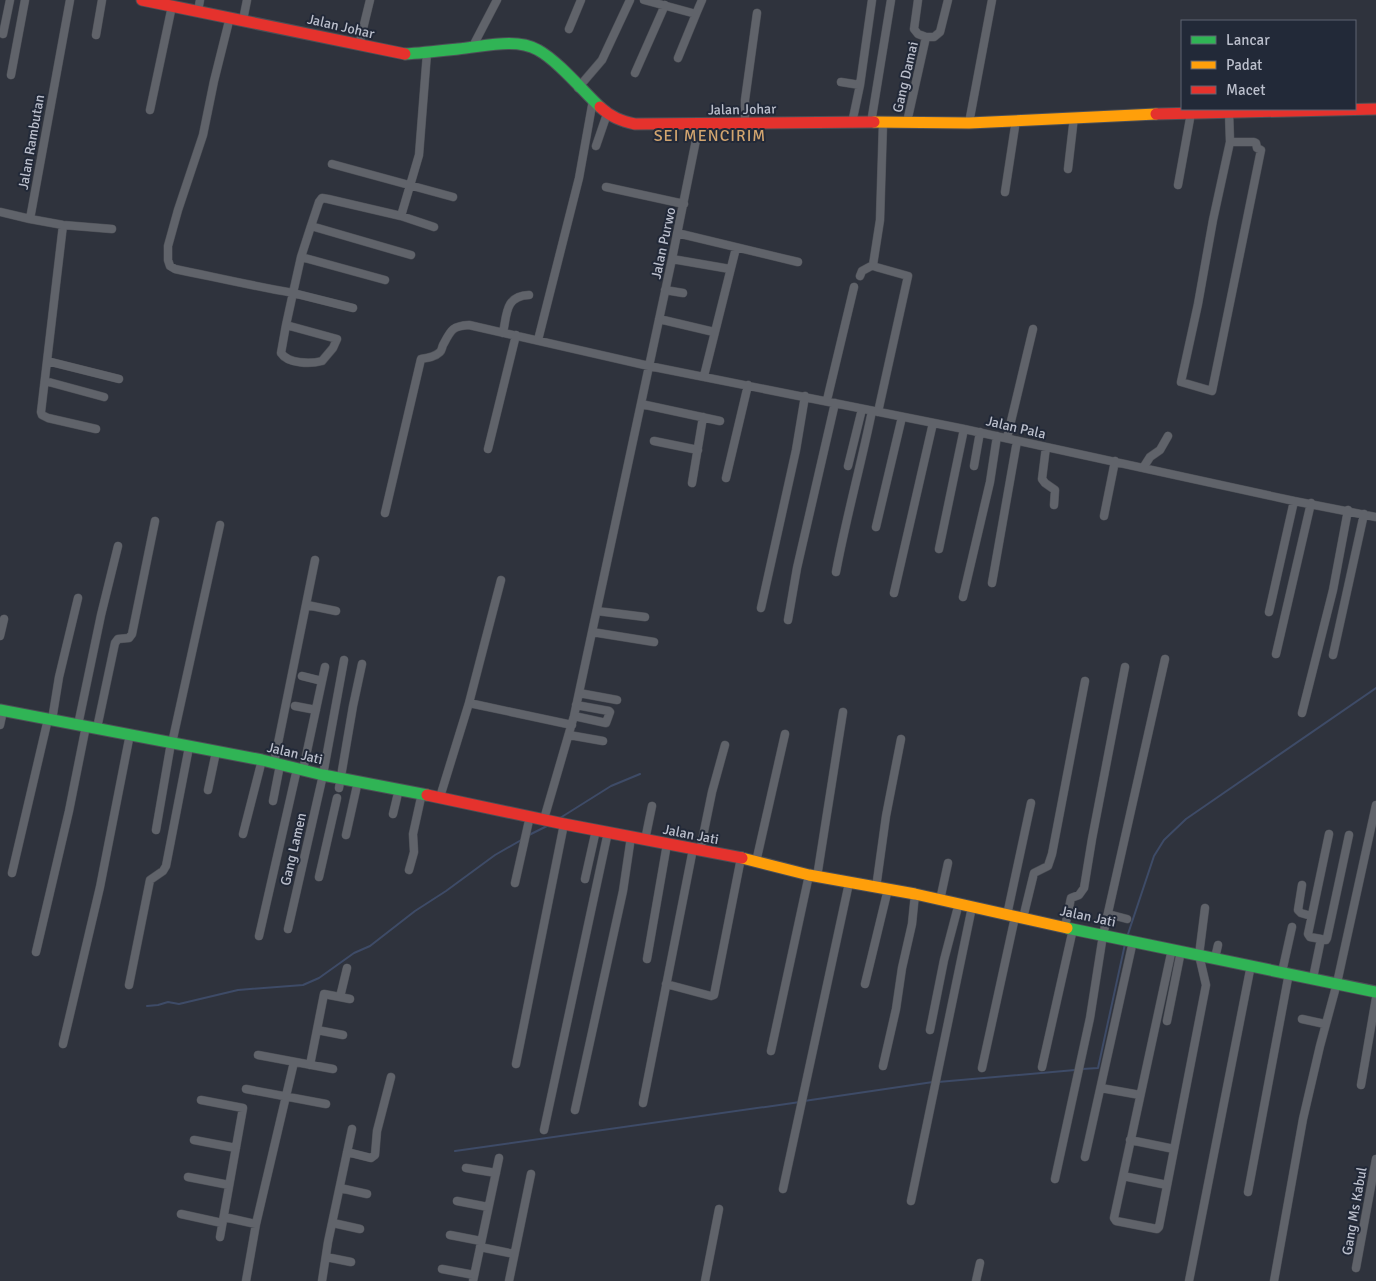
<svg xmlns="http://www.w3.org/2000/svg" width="1376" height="1281" viewBox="0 0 1376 1281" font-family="Signika,sans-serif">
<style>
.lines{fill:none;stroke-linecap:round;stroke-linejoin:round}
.stream{stroke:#3e4b67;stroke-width:2}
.street-casing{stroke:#4c4f56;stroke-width:9}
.fast-casing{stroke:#4c4f56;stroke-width:13}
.slow-casing{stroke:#4c4f56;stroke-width:13}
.jam-casing{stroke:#4c4f56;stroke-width:13}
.street{stroke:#60636a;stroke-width:8}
.fast{stroke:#30b455;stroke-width:11}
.slow{stroke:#ff9f0a;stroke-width:11}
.jam{stroke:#e5322d;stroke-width:11}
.labels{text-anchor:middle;stroke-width:4;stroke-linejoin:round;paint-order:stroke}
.street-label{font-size:14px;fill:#bbbfcc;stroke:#222938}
.quarter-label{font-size:16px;letter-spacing:1px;fill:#d2a56f;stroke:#222938}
</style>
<rect width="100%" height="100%" fill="#2f333d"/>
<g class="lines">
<path class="stream" d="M 560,818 L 611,786 L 640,774
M 529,835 L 547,826
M 1127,937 L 1154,856 L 1164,840 L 1186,819 L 1376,688
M 147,1006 L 158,1005 L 168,1002 L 179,1004 L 238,990 L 303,985 L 319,978 L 354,953 L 370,946 L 415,911 L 446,891 L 495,855 L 523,839
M 1082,1069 L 1098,1068 L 1125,944
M 938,1082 L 1075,1070
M 804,1101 L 933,1082
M 455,1151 L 800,1102"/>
<g class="street-casing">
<path id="street" d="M 644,0 L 696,14 L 678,58
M 918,0 L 914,29 L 918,34 L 926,37
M 198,11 L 200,0
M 696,14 L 702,0
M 230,17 L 214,81 L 203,135 L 178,210 L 168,246 L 168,260 L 170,266 L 175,269 C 214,277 253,286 293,293 L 286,325 L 337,339 L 333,348 L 322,361 C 311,364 288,364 281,353 L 286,325
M 243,20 L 247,0
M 569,29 L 581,0
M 3,34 L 10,0
M 96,35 L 102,0
M 359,45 L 370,0
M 473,46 L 497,0
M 635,73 L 665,5
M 11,75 L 25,0
M 841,82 L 860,85
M 578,88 L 602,60 L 630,0
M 150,110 L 172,6
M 1229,112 L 1230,142 L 1213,220 L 1198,304 L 1181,382 L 1212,391 L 1261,150 L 1257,148 L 1256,143 L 1254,142 L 1230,142
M 907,122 L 926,37 L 934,37 L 940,32 L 948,0
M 852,123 L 860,85 L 872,0
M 871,123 L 891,0
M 969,123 L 992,0
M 745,124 L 745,100 L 757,13
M 596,146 L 607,114
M 332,164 L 453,197
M 1068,169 L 1074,117
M 1178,185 L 1191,113
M 606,187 L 684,204
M 1005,192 L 1016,120
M 0,212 L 30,219 L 70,0
M 401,216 L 419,155 L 427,53
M 30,219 L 63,225 L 112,229
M 63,225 L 41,412 L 42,415 L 48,418 L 96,429
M 311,226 L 301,257 L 385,280
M 677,233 L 798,262
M 411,255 L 311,226 L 319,202 L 322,198 L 328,199 L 401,216 L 434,227
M 301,257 L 293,293 L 353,308
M 672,259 L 730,269
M 873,265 L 876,267 L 908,276 L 878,412
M 873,265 L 880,220 L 883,123
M 860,276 L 862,271 L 873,265
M 665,290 L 683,293
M 659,319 L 714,332
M 503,333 C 507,314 505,296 529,295
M 538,340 L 579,178 L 593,100
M 47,361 L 119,379
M 704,376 L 736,248
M 45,381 L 104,397
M 827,400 L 854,287
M 641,404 L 720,421
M 1007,438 L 1033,329
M 654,441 L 698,450
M 1046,447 L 1042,479 L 1045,483 L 1055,490 L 1054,505
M 488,449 L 516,335
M 848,466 L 862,409
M 974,466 L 980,432
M 1143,468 L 1150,457 L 1160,450 L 1168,436
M 726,478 L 748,385
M 692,483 L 703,417
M 385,513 L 421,359 C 428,358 435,357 440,352 C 442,350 442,347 443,345 C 451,330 452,326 469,325 L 649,366 L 964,429 L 1294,501 L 1376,517
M 1104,516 L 1115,461
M 876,527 L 902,417
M 939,549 L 964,429
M 836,572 C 846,518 861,465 872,411
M 992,583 L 1017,441
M 894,593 L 933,423
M 963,597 L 990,482 L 997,436
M 307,605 L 336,611
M 761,608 L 796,450 L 805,396
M 597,611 L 645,617
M 1269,612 L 1294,501
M 788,620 L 797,568 L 835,403
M 592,632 L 654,642
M 0,636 L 4,619
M 1276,654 L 1311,503
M 1333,655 L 1364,514
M 302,676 L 322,681
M 579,693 L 617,700
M 469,703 L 572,725
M 295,706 L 316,710
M 1302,713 L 1333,590 L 1348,510
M 574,716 L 606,723 L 610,712 L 609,711 L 576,705
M 52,720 L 59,677 L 78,598
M 0,725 L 3,711
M 78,725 L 101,615 L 118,546
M 97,728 L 115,643 L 118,639 L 129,638 L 132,634 L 155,521
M 569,735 L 603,741
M 172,743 L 220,525
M 274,763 L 315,560
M 303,770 L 325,667
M 339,788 L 353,706 L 362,664
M 208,790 L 216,752
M 440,797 L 469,703 L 501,580
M 273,801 L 280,765
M 393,814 L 399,789
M 544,819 L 574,716 L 672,259 L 699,125
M 156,830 L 171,743
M 243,834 L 262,760
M 346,835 L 358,781
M 645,840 L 652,806
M 700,851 L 712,792 L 725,745
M 756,862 L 785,734
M 409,870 L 414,852 L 413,834 L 422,793
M 12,873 L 48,719
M 319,877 L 337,798
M 817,877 L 843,712
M 585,879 L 596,830
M 515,883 L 530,816
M 1302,885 L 1298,910 L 1301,913 L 1311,916
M 876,888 L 886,816 L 901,739
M 940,900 L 948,863
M 1108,914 L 1127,919
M 1007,915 L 1031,803
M 1023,918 L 1034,873 L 1048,866 L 1052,854 L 1085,681
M 1065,927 L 1071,898 L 1079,895 L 1084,888 L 1092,839 L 1125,667
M 288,929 L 323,775 L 344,660
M 259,936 L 297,769
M 1321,939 L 1326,940 L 1327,938 L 1349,835
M 1172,949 L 1114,1218 L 1116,1221 L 1157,1229 L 1159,1227 L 1206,985 L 1199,955 L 1205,908
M 36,952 L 69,811 L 86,726
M 1215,958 L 1218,945
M 647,959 L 667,844
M 1282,972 L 1292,927
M 1313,978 L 1321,939 L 1310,937 L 1308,934 L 1329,834
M 666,984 L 711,996 L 714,995 L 741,858
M 865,984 L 888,889
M 129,985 L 150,880 L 163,871 L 166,866 L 189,747
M 340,997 L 347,968
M 1302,1019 L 1325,1024
M 1167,1021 L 1181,951
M 317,1030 L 343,1035
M 930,1030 L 944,960 L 959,903
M 63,1044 L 100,887 L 130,734
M 771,1051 L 809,875
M 258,1055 L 333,1069
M 516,1064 L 564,824
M 310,1065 L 324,994 L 350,999
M 883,1066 L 896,1009 L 902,968 L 912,924 L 915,894
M 1042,1067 L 1073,929
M 982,1068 L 1015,917
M 1361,1085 L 1376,998
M 1101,1088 L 1140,1095
M 246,1089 L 326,1104
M 201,1100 L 243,1108 L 220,1237
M 643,1103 L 693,849
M 575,1110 L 623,891 L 631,837
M 544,1130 L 608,832
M 194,1140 L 236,1148
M 1130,1140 L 1174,1149
M 347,1152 L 371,1158 L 375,1155 L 377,1131 L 391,1077
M 1085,1157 L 1133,941
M 466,1168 L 496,1173
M 1123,1176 L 1167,1185
M 188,1177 L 229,1185
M 1055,1179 L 1090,1018 L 1103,935 L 1165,659
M 340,1188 L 367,1194
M 783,1189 L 849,883
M 1248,1192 L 1289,973
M 457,1201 L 488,1207
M 911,1201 L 972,907
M 181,1214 L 222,1223
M 224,1217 L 256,1224
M 333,1223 L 360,1229
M 450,1235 L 481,1241
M 480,1247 L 514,1254
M 326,1257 L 351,1262
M 1356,1268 L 1376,1159
M 442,1269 L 474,1275
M 246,1281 L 256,1224 L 294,1062
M 322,1281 L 328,1242 L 352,1129
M 473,1281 L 499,1158
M 509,1281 L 531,1174
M 705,1281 L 719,1209
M 976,1281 L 980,1263
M 1189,1281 L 1251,965
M 1274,1281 L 1303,1119 L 1320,1046 L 1337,983 L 1376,805"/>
</g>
<g class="fast-casing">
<path id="fast" d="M 405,54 C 423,53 440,51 458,49 C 482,47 516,37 538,50 C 558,61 583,91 600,107
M 0,710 L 262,760 L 323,775 L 427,795
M 1067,928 L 1376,992"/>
</g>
<g class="slow-casing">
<path id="slow" d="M 874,122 L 969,123 L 1156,114
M 742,858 L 809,875 L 915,894 L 1067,928"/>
</g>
<g class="jam-casing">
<path id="jam" d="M 142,0 L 405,54
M 600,107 C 611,117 621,121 635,124 L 874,122
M 1156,114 L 1376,109
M 427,795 L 564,824 L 742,858"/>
</g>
<use href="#street" class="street"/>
<use href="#fast" class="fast"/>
<use href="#slow" class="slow"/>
<use href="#jam" class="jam"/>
</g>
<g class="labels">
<g class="street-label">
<text transform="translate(341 26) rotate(13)" y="5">Jalan Johar</text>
<text transform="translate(905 77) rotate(-77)" y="5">Gang Damai</text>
<text transform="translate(742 109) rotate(-1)" y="5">Jalan Johar</text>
<text transform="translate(31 142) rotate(-80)" y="5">Jalan Rambutan</text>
<text transform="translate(663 243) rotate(-78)" y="5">Jalan Purwo</text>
<text transform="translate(1016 427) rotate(13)" y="5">Jalan Pala</text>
<text transform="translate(295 753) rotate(13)" y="5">Jalan Jati</text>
<text transform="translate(691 834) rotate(11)" y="5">Jalan Jati</text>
<text transform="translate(293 849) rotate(-77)" y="5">Gang Lamen</text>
<text transform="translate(1088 916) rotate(12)" y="5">Jalan Jati</text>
<text transform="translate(1354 1211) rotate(-80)" y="5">Gang Ms Kabul</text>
</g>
<g class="quarter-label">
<text x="710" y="141">SEI MENCIRIM</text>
</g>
</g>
<rect x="1181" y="20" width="175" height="90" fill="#222938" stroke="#5f6573"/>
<rect x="1191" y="36" width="25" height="8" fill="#30b455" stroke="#5f6573"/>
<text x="1226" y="45" font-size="15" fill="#bbbfcc">Lancar</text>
<rect x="1191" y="61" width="25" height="8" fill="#ff9f0a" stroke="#5f6573"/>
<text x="1226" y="70" font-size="15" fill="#bbbfcc">Padat</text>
<rect x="1191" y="86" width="25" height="8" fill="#e5322d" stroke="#5f6573"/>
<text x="1226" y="95" font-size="15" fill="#bbbfcc">Macet</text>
</svg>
